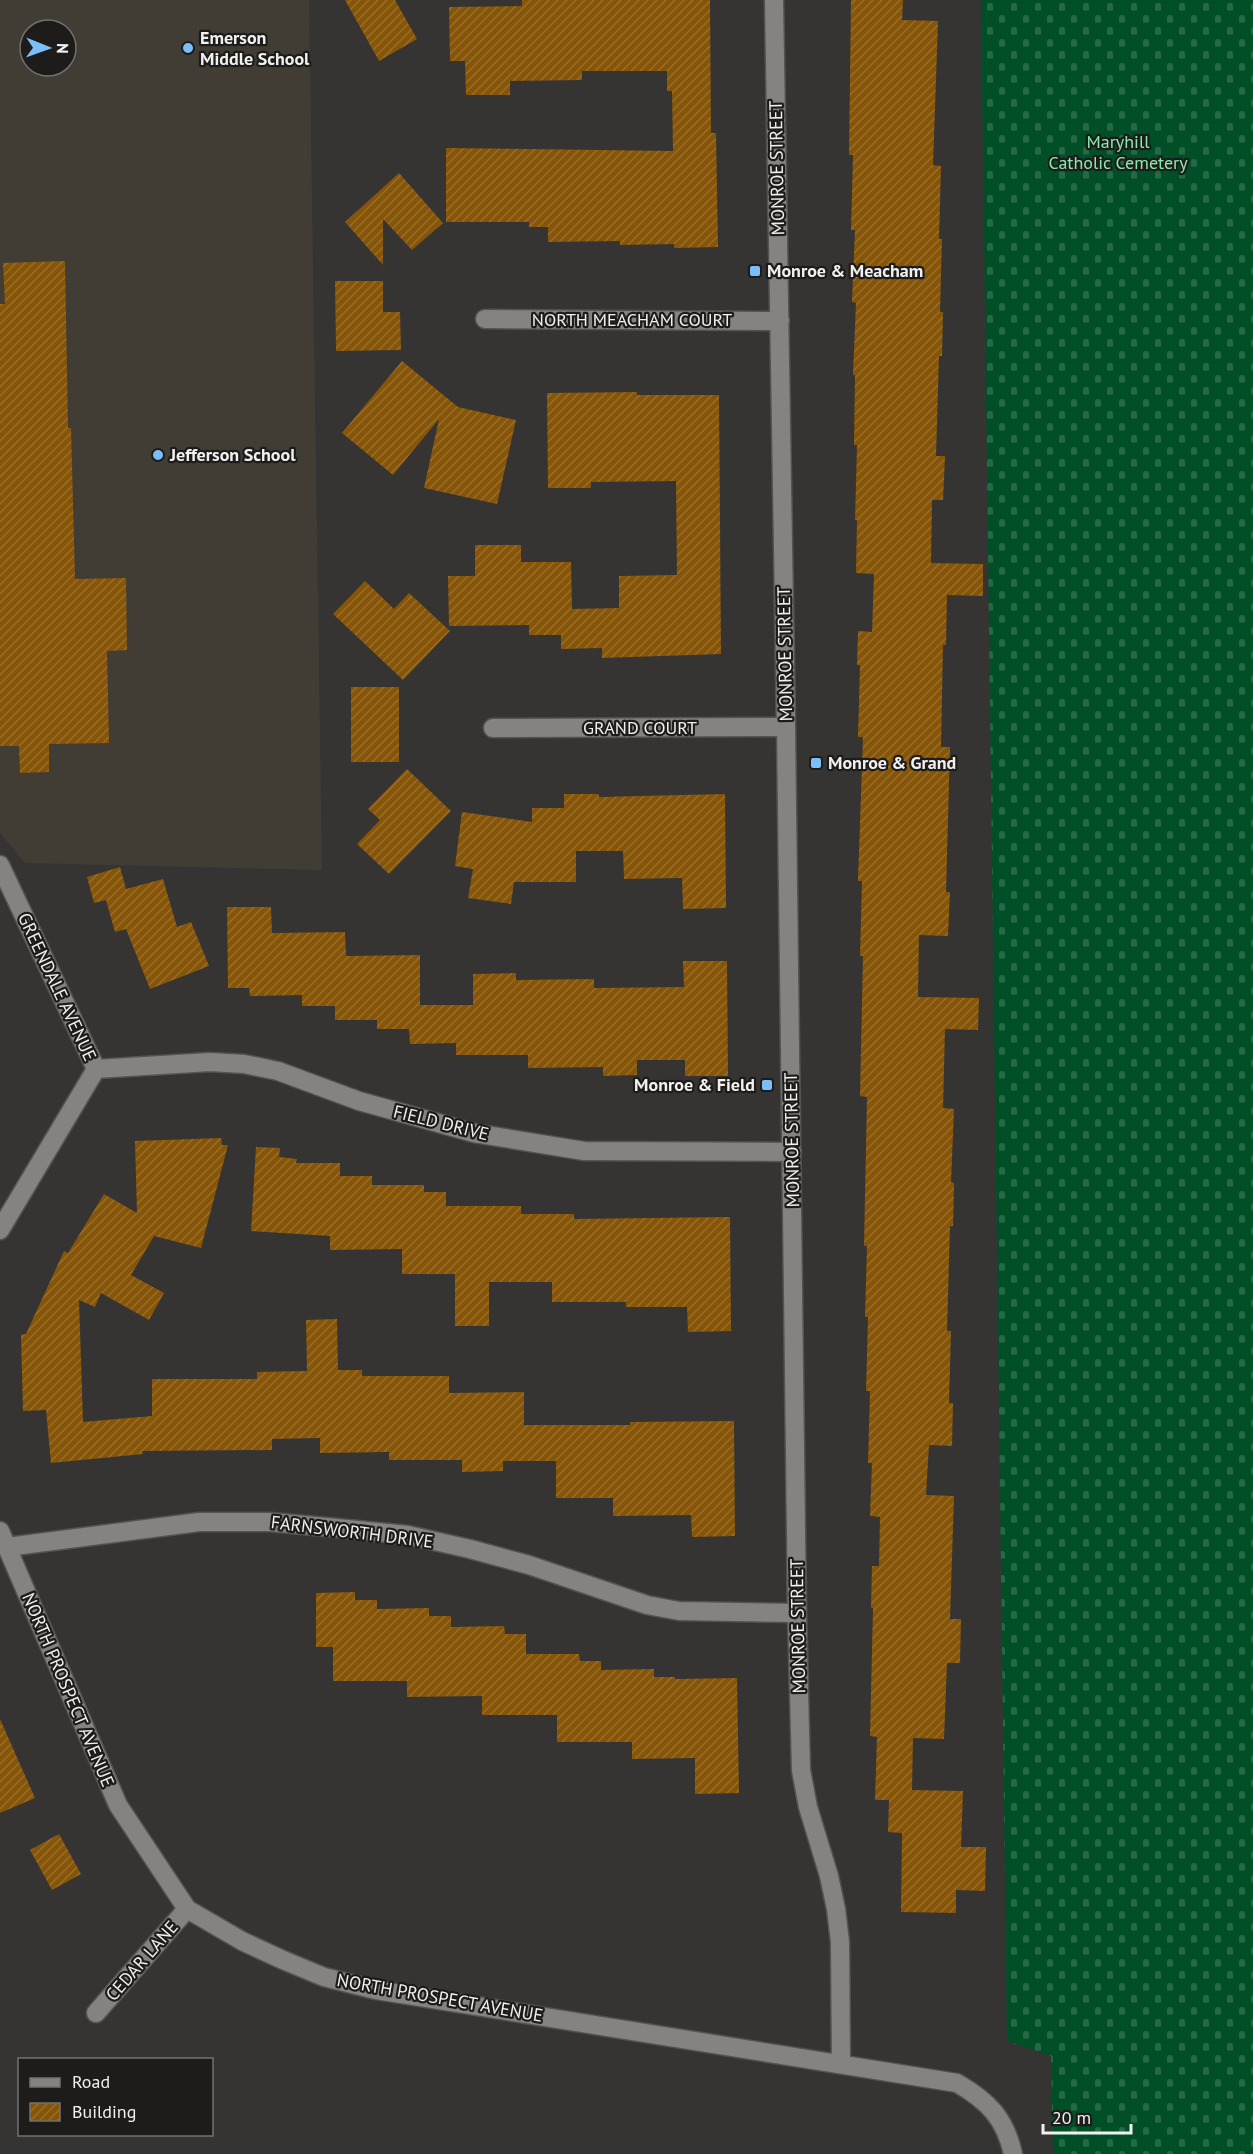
<svg xmlns="http://www.w3.org/2000/svg" width="1253" height="2154" viewBox="0 0 1253 2154" font-family="'PT Sans',sans-serif">
<style>
.built{fill:#413d35;fill-rule:evenodd}
.cemetery{fill:url(#cemetery-stones)}
.building{fill:url(#building-hatch)}
.lines{fill:none;stroke-linecap:round;stroke-linejoin:round}
.minor-casing{stroke:#545351;stroke-width:21}
.minor{stroke:#858380;stroke-width:18}
.poi-dot{fill:#7abff8;stroke:#1d1c1b;stroke-width:2}
.labels{text-anchor:middle;stroke-width:4.5;stroke-linejoin:round;paint-order:stroke}
.poi-label{font-size:18px;font-weight:bold;fill:#f1f0ef;stroke:#1d1c1b;text-anchor:start}
.park-label{font-size:18px;fill:#88eca9;stroke:#1d1c1b}
.street-label{font-size:18px;fill:#f1f0ef;stroke:#1d1c1b}
</style>
<defs>
<pattern id="cemetery-stones" width="16" height="16" patternUnits="userSpaceOnUse" patternTransform="scale(1.5)"><rect width="16" height="16" fill="#014f27"/><path d="M2 7V4a2 2 0 0 1 4 0v3zM10 15v-3a2 2 0 0 1 4 0v3z" fill="#266947"/></pattern>
<pattern id="building-hatch" width="6" height="6" patternUnits="userSpaceOnUse" patternTransform="scale(1.5)"><rect width="6" height="6" fill="#865508"/><path d="M-1 1l2-2M0 6l6-6M5 7l2-2" fill="none" stroke="#986e2c"/></pattern>
</defs>
<rect width="100%" height="100%" fill="#353432"/>
<path class="built" d="M 0,0 L 309,0 L 322,870 L 25,863 L 0,833 ZM 30,30 L 66,30 L 66,66 L 30,66 Z"/>
<path class="cemetery" d="M 981,0 L 1253,0 L 1253,2154 L 1053,2154 L 1051,2056 L 1007,2041 Z"/>
<path class="building" d="M 345,0 L 395,0 L 417,39 L 379,61 Z
M 522,0 L 710,0 L 711,133 L 716,133 L 718,247 L 674,248 L 674,244 L 620,245 L 620,241 L 548,242 L 548,227 L 529,227 L 529,222 L 446,222 L 446,148 L 673,151 L 672,91 L 667,91 L 667,71 L 582,71 L 582,80 L 510,81 L 510,95 L 466,95 L 465,61 L 450,61 L 449,7 L 522,6 Z
M 851,0 L 903,0 L 902,20 L 938,21 L 933,165 L 941,166 L 939,239 L 942,239 L 940,312 L 943,312 L 942,356 L 939,356 L 936,456 L 945,456 L 943,500 L 932,500 L 931,563 L 983,564 L 983,596 L 947,595 L 946,645 L 943,645 L 941,747 L 950,747 L 946,892 L 950,892 L 948,936 L 919,935 L 918,997 L 979,998 L 978,1030 L 945,1029 L 943,1108 L 954,1109 L 951,1182 L 954,1183 L 953,1226 L 950,1226 L 947,1331 L 951,1331 L 949,1403 L 953,1403 L 952,1446 L 929,1445 L 926,1495 L 954,1496 L 950,1619 L 961,1619 L 960,1663 L 947,1663 L 944,1739 L 913,1738 L 912,1790 L 963,1791 L 961,1847 L 986,1847 L 985,1891 L 956,1890 L 956,1913 L 901,1912 L 902,1833 L 888,1832 L 889,1800 L 875,1800 L 877,1737 L 870,1736 L 873,1608 L 871,1608 L 872,1566 L 879,1566 L 880,1517 L 870,1516 L 872,1463 L 868,1463 L 870,1391 L 866,1391 L 868,1317 L 865,1317 L 867,1246 L 864,1246 L 867,1097 L 860,1096 L 863,956 L 860,956 L 862,881 L 858,881 L 863,737 L 858,737 L 860,665 L 857,665 L 858,631 L 872,632 L 874,574 L 856,573 L 857,520 L 855,520 L 857,445 L 854,445 L 855,375 L 853,375 L 856,303 L 852,302 L 855,230 L 851,230 L 853,155 L 849,155 Z
M 399,173 L 443,223 L 412,250 L 383,219 L 383,265 L 345,222 Z
M 65,261 L 68,428 L 71,428 L 75,579 L 126,578 L 127,650 L 107,651 L 109,743 L 49,744 L 49,772 L 20,773 L 19,746 L 0,746 L 0,304 L 5,304 L 3,263 Z
M 335,281 L 383,281 L 383,312 L 400,312 L 401,350 L 336,351 Z
M 402,361 L 458,407 L 516,420 L 497,504 L 424,488 L 439,419 L 393,475 L 342,433 Z
M 637,392 L 637,395 L 719,395 L 721,654 L 602,658 L 602,648 L 561,649 L 561,635 L 529,635 L 529,625 L 449,626 L 448,576 L 475,576 L 475,545 L 521,545 L 521,562 L 571,562 L 572,609 L 619,608 L 619,576 L 677,575 L 676,481 L 591,482 L 591,488 L 548,488 L 547,393 Z
M 365,581 L 394,609 L 409,593 L 450,631 L 403,680 L 333,614 Z
M 351,687 L 399,687 L 399,762 L 351,762 Z
M 407,769 L 451,811 L 389,874 L 357,844 L 380,820 L 368,809 Z
M 564,794 L 599,794 L 599,797 L 725,794 L 726,908 L 683,909 L 682,878 L 624,879 L 623,851 L 576,851 L 576,882 L 514,882 L 511,904 L 468,898 L 473,869 L 455,866 L 462,812 L 532,822 L 532,808 L 564,808 Z
M 120,867 L 126,889 L 163,879 L 177,927 L 191,922 L 209,966 L 150,989 L 126,929 L 115,932 L 106,900 L 94,903 L 87,877 Z
M 227,907 L 271,907 L 272,933 L 345,932 L 346,956 L 420,955 L 420,1005 L 473,1005 L 473,974 L 516,973 L 516,980 L 594,979 L 594,988 L 684,987 L 683,961 L 727,961 L 728,1076 L 685,1076 L 685,1060 L 637,1060 L 637,1075 L 603,1076 L 603,1067 L 528,1068 L 528,1055 L 456,1055 L 456,1043 L 410,1044 L 409,1029 L 377,1029 L 377,1020 L 335,1020 L 335,1006 L 302,1006 L 302,995 L 250,996 L 249,988 L 228,988 Z
M 221,1138 L 222,1145 L 228,1145 L 201,1248 L 154,1236 L 131,1275 L 164,1293 L 149,1320 L 101,1293 L 95,1307 L 79,1300 L 83,1422 L 152,1416 L 152,1379 L 257,1379 L 257,1372 L 307,1371 L 306,1320 L 337,1319 L 338,1370 L 362,1370 L 362,1376 L 449,1376 L 449,1393 L 524,1392 L 524,1425 L 630,1425 L 630,1422 L 734,1421 L 735,1536 L 692,1537 L 691,1515 L 613,1516 L 613,1498 L 556,1498 L 556,1461 L 503,1461 L 503,1471 L 462,1472 L 462,1460 L 389,1460 L 389,1452 L 320,1453 L 320,1438 L 272,1439 L 272,1450 L 142,1451 L 143,1454 L 51,1463 L 46,1410 L 23,1411 L 21,1335 L 26,1334 L 64,1251 L 68,1253 L 104,1194 L 137,1213 L 135,1141 Z
M 256,1147 L 280,1148 L 279,1157 L 297,1159 L 296,1163 L 340,1163 L 340,1176 L 372,1176 L 372,1185 L 424,1185 L 424,1192 L 446,1192 L 446,1206 L 521,1206 L 521,1214 L 574,1214 L 574,1219 L 730,1217 L 731,1331 L 688,1332 L 687,1307 L 626,1307 L 626,1302 L 552,1302 L 552,1282 L 489,1282 L 489,1326 L 455,1326 L 455,1274 L 402,1274 L 402,1249 L 330,1250 L 330,1236 L 251,1231 Z
M 355,1592 L 355,1600 L 377,1600 L 377,1609 L 429,1608 L 429,1616 L 451,1616 L 451,1627 L 504,1626 L 505,1634 L 526,1634 L 526,1654 L 579,1654 L 580,1661 L 601,1661 L 601,1670 L 654,1669 L 654,1677 L 675,1677 L 675,1679 L 737,1678 L 739,1793 L 695,1794 L 695,1758 L 632,1759 L 632,1742 L 557,1742 L 557,1715 L 482,1715 L 482,1696 L 407,1697 L 407,1681 L 333,1681 L 333,1647 L 316,1647 L 316,1593 Z
M 0,1719 L 35,1798 L 0,1813 Z
M 59,1834 L 81,1874 L 52,1890 L 30,1850 Z"/>
<g class="lines">
<g class="minor-casing">
<path id="minor" d="M 774,0 L 786,727 L 797,1613 L 801,1770 L 808,1807 L 829,1876 L 836,1909 L 840,1942 L 841,2063
M 485,319 L 780,321
M 493,728 L 786,727
M 0,865 L 96,1069 L 0,1230
M 96,1069 L 210,1062 L 244,1064 L 278,1071 L 359,1101 L 474,1133 L 584,1151 L 792,1152
M 0,1531 L 118,1805 L 187,1909 L 242,1941 L 283,1960 L 324,1977 L 376,1990 L 957,2083 C 988,2101 1005,2118 1013,2154
M 7,1547 L 199,1522 L 270,1522 L 337,1528 L 408,1535 L 470,1549 L 529,1565 L 647,1605 L 679,1611 L 797,1613
M 96,2013 L 187,1909"/>
</g>
<use href="#minor" class="minor"/>
</g>
<g class="poi-dot">
<circle cx="188" cy="48" r="6"/>
<rect x="749" y="265" width="12" height="12" rx="3"/>
<circle cx="158" cy="455" r="6"/>
<rect x="810" y="757" width="12" height="12" rx="3"/>
<rect x="761" y="1079" width="12" height="12" rx="3"/>
</g>
<g class="labels">
<g class="poi-label">
<text x="200" y="44">Emerson<tspan x="200" dy="21">Middle School</tspan></text>
<text x="767" y="277">Monroe &amp; Meacham</text>
<text x="170" y="461">Jefferson School</text>
<text x="828" y="769">Monroe &amp; Grand</text>
<text x="755" y="1091" text-anchor="end">Monroe &amp; Field</text>
</g>
<g class="park-label">
<text x="1118" y="148">Maryhill<tspan x="1118" dy="21">Catholic Cemetery</tspan></text>
</g>
<g class="street-label">
<text transform="translate(777 168) rotate(-91)" y="6">MONROE STREET</text>
<text x="632" y="326">NORTH MEACHAM COURT</text>
<text transform="translate(785 654) rotate(-91)" y="6">MONROE STREET</text>
<text x="640" y="734">GRAND COURT</text>
<text transform="translate(57 987) rotate(65)" y="6">GREENDALE AVENUE</text>
<text transform="translate(441 1123) rotate(14)" y="6">FIELD DRIVE</text>
<text transform="translate(792 1140) rotate(-91)" y="6">MONROE STREET</text>
<text transform="translate(352 1532) rotate(7)" y="6">FARNSWORTH DRIVE</text>
<text transform="translate(798 1626) rotate(-91)" y="6">MONROE STREET</text>
<text transform="translate(68 1690) rotate(67)" y="6">NORTH PROSPECT AVENUE</text>
<text transform="translate(142 1961) rotate(-49)" y="6">CEDAR LANE</text>
<text transform="translate(440 1998) rotate(10)" y="6">NORTH PROSPECT AVENUE</text>
</g>
</g>
<rect x="18" y="2058" width="195" height="78" fill="#1d1c1b" stroke="#727170" stroke-width="1.5"/>
<rect x="30" y="2078" width="30" height="9" fill="#858380" stroke="#727170" stroke-width="1.5"/>
<text x="72" y="2088" font-size="18" fill="#f1f0ef">Road</text>
<rect x="30" y="2103" width="30" height="18" fill="url(#building-hatch)" stroke="#727170" stroke-width="1.5"/>
<text x="72" y="2118" font-size="18" fill="#f1f0ef">Building</text>
<g transform="translate(48 48) rotate(91)"><circle r="28" fill="#1d1c1b" stroke="#727170" stroke-width="1.5"/>
<path d="M0-4.5L10 22L0 15L-10 22Z" fill="#7abff8"/>
<text y="-9" font-size="16" font-weight="bold" text-anchor="middle" fill="#f1f0ef">N</text>
</g>
<path d="M1043 2124v9h88v-9" fill="none" stroke="#f1f0ef" stroke-width="3"/>
<text x="1052" y="2124" font-size="18" fill="#f1f0ef" stroke="#1d1c1b" stroke-width="4.5" paint-order="stroke">20 m</text>
</svg>
